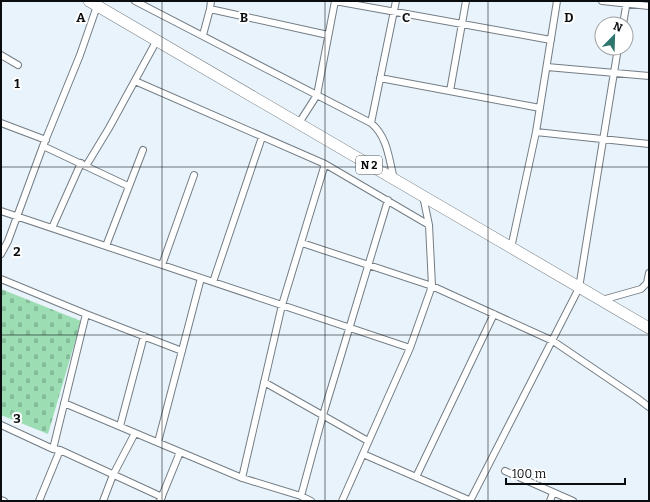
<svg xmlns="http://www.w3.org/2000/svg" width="650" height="502" viewBox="0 0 650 502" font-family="Bitter,serif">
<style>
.cemetery{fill:url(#cemetery-stones)}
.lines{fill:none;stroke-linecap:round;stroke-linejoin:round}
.street-casing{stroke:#747d84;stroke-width:8}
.highway-casing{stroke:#747d84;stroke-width:12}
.street{stroke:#fff;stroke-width:6}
.highway{stroke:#fff;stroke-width:11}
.grid{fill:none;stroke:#0a0d0f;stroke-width:1;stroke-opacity:0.55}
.labels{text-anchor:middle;stroke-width:4;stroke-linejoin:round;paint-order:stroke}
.shield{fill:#fff;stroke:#545657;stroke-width:1}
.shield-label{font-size:11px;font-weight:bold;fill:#0a0d0f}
.grid-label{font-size:13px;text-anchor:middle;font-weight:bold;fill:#0a0d0f;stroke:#fff;stroke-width:4;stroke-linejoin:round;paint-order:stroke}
</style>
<defs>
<pattern id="cemetery-stones" width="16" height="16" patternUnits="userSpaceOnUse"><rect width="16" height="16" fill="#9cddb3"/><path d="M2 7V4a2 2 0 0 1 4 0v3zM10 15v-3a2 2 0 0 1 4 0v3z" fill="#85bc99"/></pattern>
</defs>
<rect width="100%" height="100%" fill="#e9f3fb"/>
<path class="cemetery" d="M 1,289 L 81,321 L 48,434 L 1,415 Z"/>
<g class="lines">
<g class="street-casing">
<path id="street" d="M 135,1 L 371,123 C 388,137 389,160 394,179
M 335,1 L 551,40
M 602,1 L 649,6
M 210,9 L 328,35
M 623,24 L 627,1
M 203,35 L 210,9 L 211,1
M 1,55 L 18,65
M 547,67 L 649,76
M 380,78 L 540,108
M 135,81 L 325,164 L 429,225
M 450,91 L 466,1
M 1,123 L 46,140
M 299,123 L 317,95 L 335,1
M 371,123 L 396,1
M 536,132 L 649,144
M 43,146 L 128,186
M 86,166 L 109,128 L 157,40
M 1,211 L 410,348
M 52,228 L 81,163
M 302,243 L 432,286 L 553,341 L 637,398 L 649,407
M 106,246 L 143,150
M 511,248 L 536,132 L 557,1
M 1,254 L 8,241 L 43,146 L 80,55 L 97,6
M 162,265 L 194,175
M 1,279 L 86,314 L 182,351
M 213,282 L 262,137
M 602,300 L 641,289 L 647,283 L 649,273
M 264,382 L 368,441
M 64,403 L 242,478 L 301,496 L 311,501
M 1,425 L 53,449 L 60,450 L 162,497
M 120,426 L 144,336
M 158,442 L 201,278
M 53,449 L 86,314
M 363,454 L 471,501
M 505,471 L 573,501
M 416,477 L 494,314
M 242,478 L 282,305 L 325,164
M 301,496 L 323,415 L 388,200
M 1,500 L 4,501
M 39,501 L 60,450
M 103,501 L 113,475 L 135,433
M 160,501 L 180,452
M 342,501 L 410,348 L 432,286 L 429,225 L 423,196
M 470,501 L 579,288 L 618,48
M 550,501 L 553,493"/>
</g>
<g class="highway-casing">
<path id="highway" d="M 89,1 L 649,328"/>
</g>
<use href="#street" class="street"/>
<use href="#highway" class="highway"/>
</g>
<path class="grid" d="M 162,1 L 162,501M 325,1 L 325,501M 488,1 L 488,501M 1,167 L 649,167M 1,335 L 649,335"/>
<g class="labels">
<rect class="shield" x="356" y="156" width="26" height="18" rx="3"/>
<g class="shield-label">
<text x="369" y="169">N 2</text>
</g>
</g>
<g class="grid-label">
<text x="81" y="22">A</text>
<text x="244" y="22">B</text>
<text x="406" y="22">C</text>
<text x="569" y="22">D</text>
<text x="17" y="88">1</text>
<text x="17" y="256">2</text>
<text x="17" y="423">3</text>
</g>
<rect width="650" height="502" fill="none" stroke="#0a0d0f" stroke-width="4"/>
<g transform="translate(614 36) rotate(23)"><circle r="19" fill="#ffffff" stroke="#9d9e9f"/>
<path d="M0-3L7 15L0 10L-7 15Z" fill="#2f766f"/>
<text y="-6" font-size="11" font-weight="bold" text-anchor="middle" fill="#0a0d0f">N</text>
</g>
<path d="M506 478v6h119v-6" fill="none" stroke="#0a0d0f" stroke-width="2"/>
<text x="512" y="478" font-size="12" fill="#0a0d0f" stroke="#ffffff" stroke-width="3" paint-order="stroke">100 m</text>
</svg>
